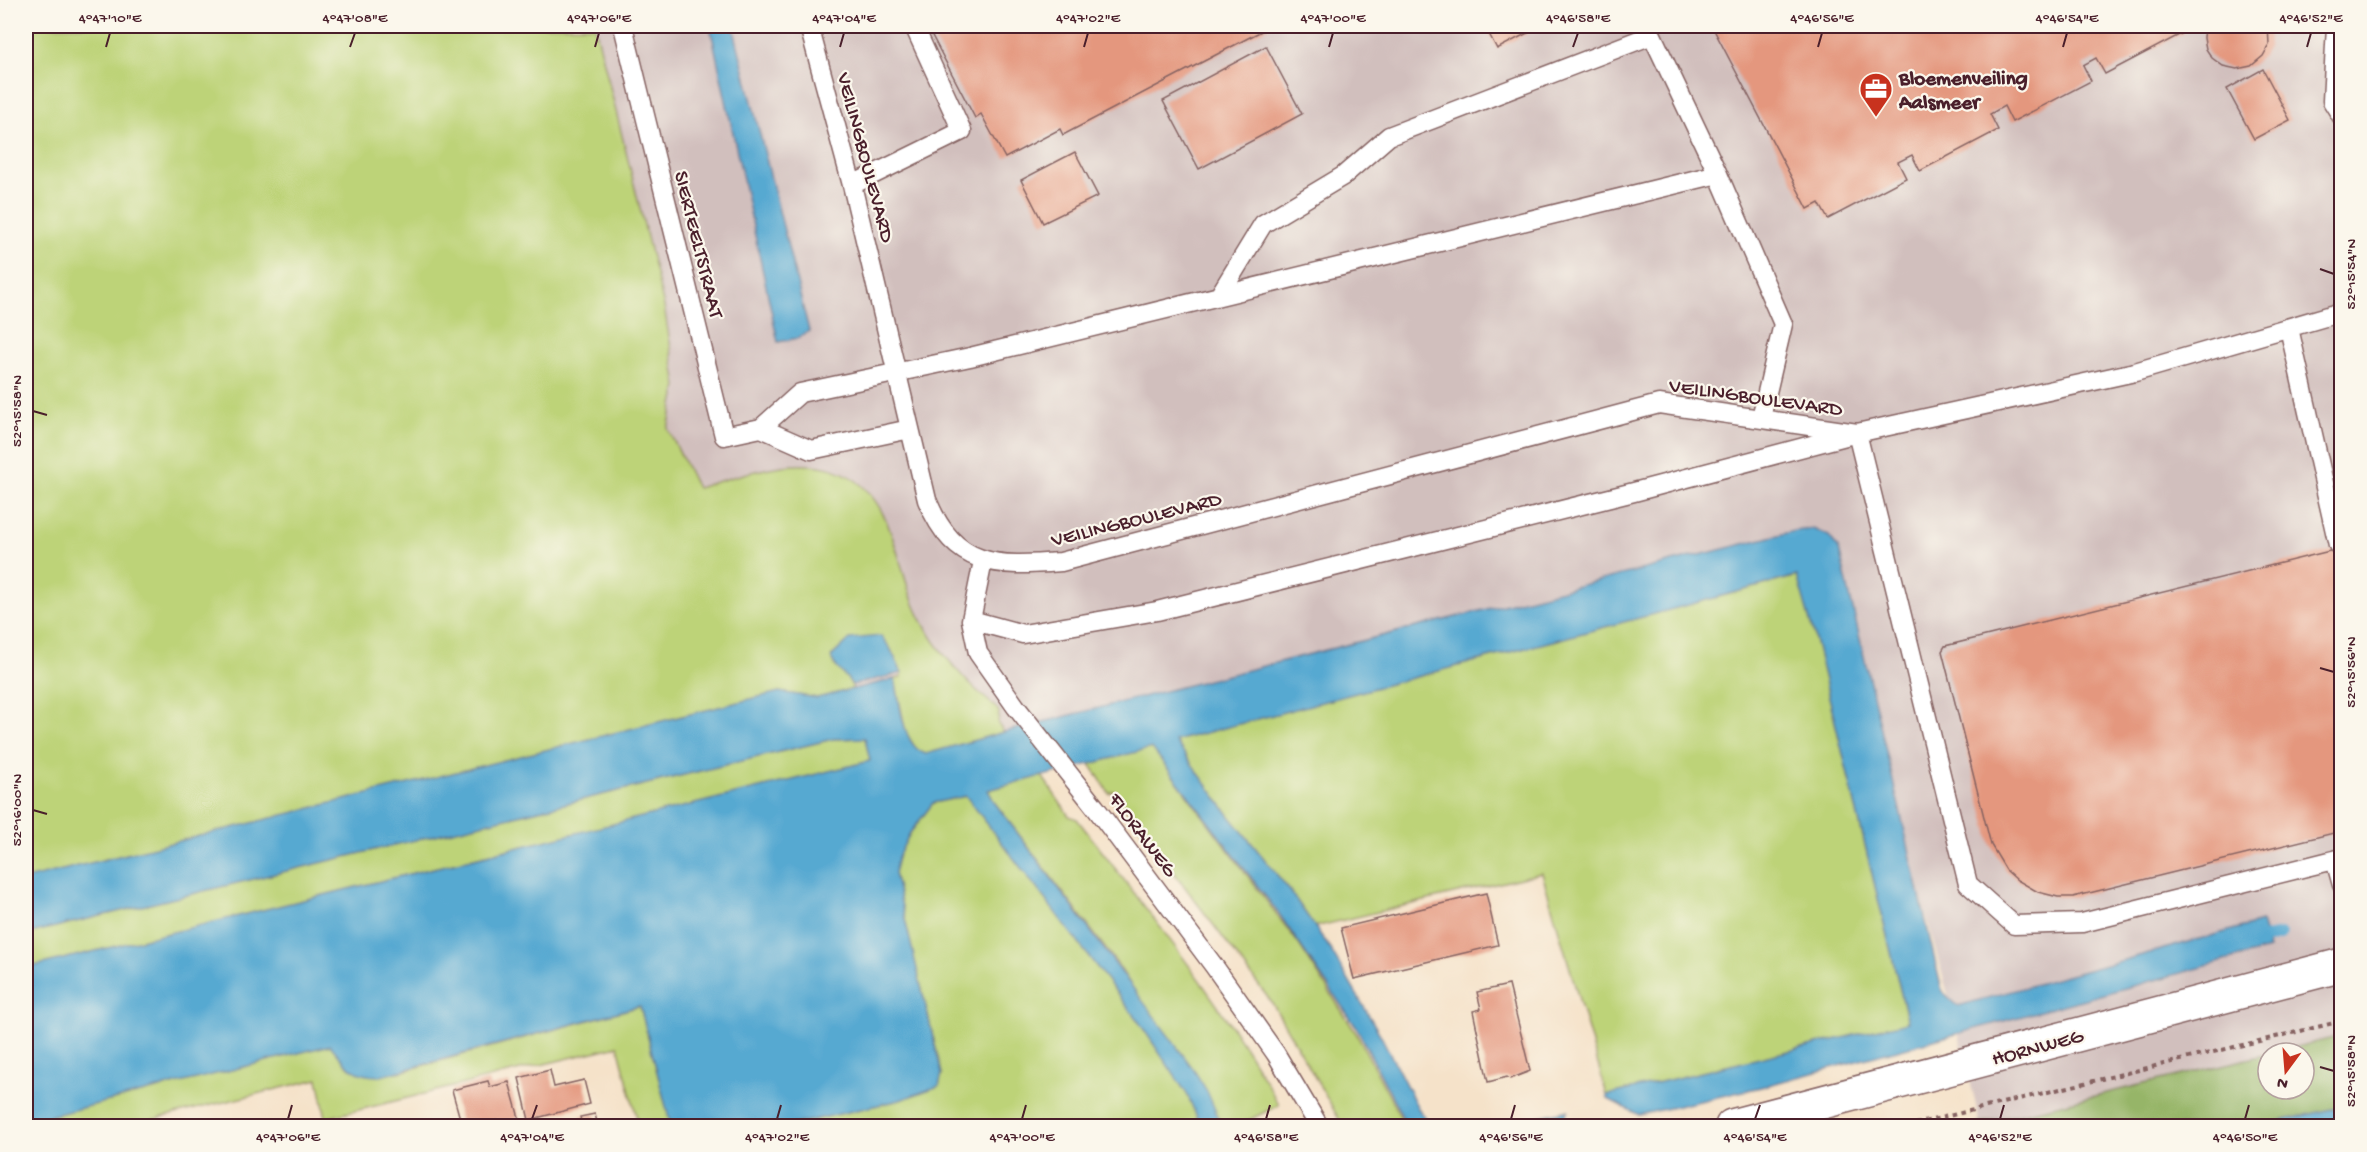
<svg xmlns="http://www.w3.org/2000/svg" width="2367" height="1152" viewBox="0 0 2367 1152" font-family="'Gochi Hand',sans-serif">
<style>
.industrial{fill:#d1bfbd;fill-rule:evenodd}
.green{fill:#bdd378;stroke:#847952;stroke-width:1.5}
.forest{fill:#96b568;stroke:#706a4a;stroke-width:1.5}
.water{fill:#56a9d1;stroke:#50647e;stroke-width:1.5}
.lines{fill:none;stroke-linecap:round;stroke-linejoin:round}
.stream{stroke:#56a9d1;stroke-width:12}
.building{fill:#e4977e}
.lane-casing{stroke:#866362;stroke-width:21}
.street-casing{stroke:#866362;stroke-width:36}
.path{stroke:#866362;stroke-width:4;stroke-dasharray:4.5 4.5;stroke-linecap:butt}
.lane{stroke:#fff;stroke-width:18}
.street{stroke:#fff;stroke-width:33}
.ticks{fill:none;stroke:#4a1f2b;stroke-width:2}
.labels{text-anchor:middle;stroke-width:4.5;stroke-linejoin:round;paint-order:stroke}
.poi-label{font-size:21px;font-weight:bold;fill:#4a1f2b;stroke:#fbf7ec;text-anchor:start}
.street-label{font-size:21px;fill:#4a1f2b;stroke:#fbf7ec}
.neatline{fill:none;stroke:#4a1f2b;stroke-width:2}
.ticks-label{font-size:15px;text-anchor:middle;fill:#4a1f2b}
</style>
<rect width="100%" height="100%" fill="#fbf7ec"/>
<filter id="ink" filterUnits="userSpaceOnUse"><feTurbulence type="fractalNoise" baseFrequency=".0167" numOctaves="2"/><feDisplacementMap in="SourceGraphic" scale="12" xChannelSelector="R" yChannelSelector="G"/><feConvolveMatrix kernelMatrix="1 2 1 2 8 2 1 2 1" color-interpolation-filters="sRGB"/></filter>
<filter id="wash" filterUnits="userSpaceOnUse"><feTurbulence type="fractalNoise" baseFrequency=".008" numOctaves="4" result="noise"/><feDisplacementMap in="SourceGraphic" scale="24" xChannelSelector="R" yChannelSelector="G"/><feGaussianBlur stdDeviation="1.35" result="paint"/><feColorMatrix in="noise" values="0 0 0 0 0 0 0 0 0 0 0 0 0 0 0 0 0 1.4 0 .05"/><feComposite in="paint" operator="in"/></filter>
<g filter="url(#wash)">
<rect width="100%" height="100%" fill="#f5e2c9"/>
<path class="industrial" d="M 26,26 L 2341,26 L 2341,1126 L 1981,1126 L 1955,1019 L 1818,531 L 26,1022 ZM 2268,1053 L 2304,1053 L 2304,1089 L 2268,1089 Z"/>
<path class="green" d="M 26,26 L 595,26 L 664,306 L 677,386 L 668,429 L 697,488 C 774,464 859,435 892,536 C 903,566 908,598 925,626 C 936,645 951,664 966,680 C 976,691 989,700 999,711 L 998,724 L 1004,732 L 926,754 L 918,752 L 906,733 L 895,679 L 902,677 L 902,673 L 890,648 L 850,639 L 831,657 L 836,667 L 846,674 L 853,689 L 817,698 L 779,692 L 26,879 Z
M 1798,576 L 1815,639 L 1908,1022 L 1607,1095 L 1542,873 L 1315,927 L 1290,891 L 1229,815 L 1175,741 Z
M 865,738 L 870,761 L 26,968 L 26,934 L 833,739 Z
M 1152,748 L 1298,943 L 1356,1033 L 1405,1126 L 1343,1126 L 1272,1003 L 1113,791 L 1109,793 L 1090,764 Z
M 1042,776 L 1069,816 L 1077,819 C 1148,912 1223,1002 1279,1105 L 1237,1126 L 1222,1126 L 1118,965 L 995,803 L 988,790 Z
M 966,796 L 1139,1022 L 1187,1094 L 1201,1126 L 952,1126 L 950,1120 L 920,1126 L 787,1126 L 900,1100 L 939,1085 L 942,1074 L 894,873 L 898,857 L 910,833 L 933,803 Z
M 640,1006 L 671,1126 L 639,1126 L 618,1046 L 326,1118 L 318,1079 L 126,1126 L 26,1126 L 26,1122 L 330,1045 L 350,1068 L 400,1072 Z"/>
<path class="forest" d="M 2341,1036 L 2341,1107 L 2259,1126 L 1970,1126 L 2268,1054 L 2268,1089 L 2304,1089 L 2304,1053 L 2272,1053 Z"/>
<path class="water" d="M 710,26 L 733,26 L 809,331 L 798,338 L 778,342 Z
M 1813,529 L 1829,536 L 1839,549 L 1942,991 L 1958,1006 L 2261,922 L 2269,949 L 1761,1087 L 1639,1115 L 1608,1099 L 1607,1095 L 1908,1022 L 1815,639 L 1797,576 L 1175,741 L 1229,815 L 1290,891 L 1329,947 L 1381,1036 L 1418,1108 L 1431,1126 L 1407,1126 L 1356,1027 L 1279,914 L 1152,748 L 988,790 L 995,803 L 1192,1067 L 1207,1091 L 1222,1126 L 1201,1126 L 1187,1094 L 1139,1022 L 966,796 L 933,803 L 910,833 L 898,857 L 894,873 L 942,1074 L 939,1086 L 900,1100 L 787,1126 L 671,1126 L 640,1006 L 381,1076 C 353,1077 347,1065 330,1045 L 26,1122 L 26,968 L 870,761 L 865,738 L 833,739 L 26,934 L 26,879 L 779,692 L 817,698 L 895,679 C 900,701 902,747 926,754 L 1004,732 L 1794,531 Z
M 881,636 L 890,648 L 902,673 L 852,685 C 846,674 835,670 831,657 L 850,639 Z
M 2341,1107 L 2341,1126 L 2259,1126 Z
M 1568,1110 L 1560,1126 L 1494,1126 L 1560,1112 Z"/>
<g class="lines">
<path class="stream" d="M 2252,941 L 2280,935"/>
</g>
<g id="blocks">
<path class="building" d="M 927,26 L 1271,26 L 1063,135 L 1060,129 L 1005,158 L 981,114 L 975,118 Z
M 1485,26 L 1541,26 L 1497,49 Z
M 1712,26 L 2179,26 L 2183,33 L 2105,74 L 2096,58 L 2083,65 L 2091,81 L 2012,122 L 2004,106 L 1990,114 L 1998,130 L 1920,171 L 1912,155 L 1898,162 L 1906,178 L 1828,219 L 1819,203 L 1808,209 Z
M 2205,26 L 2268,26 L 2269,45 L 2263,56 L 2251,66 L 2237,69 L 2223,66 L 2212,58 L 2206,49 L 2204,38 Z
M 1266,46 L 1302,114 L 1199,169 L 1163,101 Z
M 2263,69 L 2290,120 L 2254,139 L 2227,89 Z
M 1075,152 L 1098,196 L 1043,223 L 1021,180 Z
M 2342,548 L 2342,831 L 2073,897 L 2058,897 L 2038,892 L 2017,880 L 2006,870 L 1991,845 L 1942,651 L 1945,646 Z
M 1486,893 L 1498,945 L 1354,979 L 1341,928 Z
M 1509,985 L 1530,1071 L 1510,1079 L 1507,1077 L 1488,1082 L 1473,1011 L 1481,1009 L 1477,992 Z
M 550,1070 L 554,1087 L 584,1080 L 590,1104 L 529,1120 L 519,1078 Z
M 488,1081 L 490,1087 L 509,1082 L 519,1118 L 500,1123 L 499,1120 L 472,1126 L 462,1126 L 452,1090 Z
M 595,1114 L 598,1126 L 582,1126 L 580,1117 Z"/>
</g>
</g>
<g filter="url(#ink)">
<use href="#blocks" fill-opacity="0" stroke="#866362" stroke-width="1.5"/>
<g class="lines">
<g class="lane-casing">
<path id="lane" d="M 623,26 L 724,436 L 761,428 L 800,393 L 970,357 L 1718,174 L 1783,324 L 1761,418
M 809,26 L 852,185 L 927,500 C 955,568 996,567 1061,562 L 1659,404 L 1857,433 L 2135,372 L 2342,312
M 2336,26 L 2332,101 L 2342,117
M 852,185 L 962,131 L 914,26
M 1219,296 L 1263,224 L 1343,176 L 1389,136 L 1652,35 L 1718,174
M 2289,328 L 2338,545
M 761,428 L 811,450 L 910,429
M 983,561 L 971,620 L 978,653 L 1016,707 L 1095,807 L 1214,966 L 1276,1054 L 1319,1126
M 971,620 L 1023,634 L 1157,611 L 1634,492 L 1857,433 L 1968,884 L 2014,925 L 2082,923 L 2342,858
M 2335,860 L 2342,885"/>
</g>
<g class="street-casing">
<path id="street" d="M 1732,1126 L 2342,965"/>
</g>
<path class="path" d="M 1907,1126 L 2342,1021"/>
<use href="#lane" class="lane"/>
<use href="#street" class="street"/>
</g>
</g>
<path class="ticks" d="M 106,47 L 110,33M 350,47 L 355,33M 595,47 L 599,33M 840,47 L 844,33M 1084,47 L 1088,33M 1329,47 L 1333,33M 1573,47 L 1578,33M 1818,47 L 1822,33M 2063,47 L 2067,33M 2307,47 L 2311,33M 2320,269 L 2334,274M 33,411 L 47,415M 2320,668 L 2334,672M 33,810 L 47,814M 2320,1067 L 2334,1071M 288,1119 L 292,1105M 532,1119 L 537,1105M 777,1119 L 781,1105M 1022,1119 L 1026,1105M 1266,1119 L 1270,1105M 1511,1119 L 1515,1105M 1755,1119 L 1760,1105M 2000,1119 L 2004,1105M 2245,1119 L 2249,1105"/>
<defs>
<g id="office-pin" transform="scale(1.725)"><path d="M0 17L-7.5 6A9.5 9.5 0 1 1 7.5 6Z" fill="#c8321e" stroke="#fbf7ec"/><path d="M-6-3h4V-5.5h4V-3h4V5H-6ZM-1-4.5V-3h2v-1.5ZM-6 0V1H6V0Z" fill="#fff"/></g>
</defs>
<g fill-rule="evenodd">
<use href="#office-pin" x="1876" y="89"/>
</g>
<g class="labels">
<g class="poi-label">
<text x="1899" y="84">Bloemenveiling<tspan x="1899" dy="24">Aalsmeer</tspan></text>
</g>
<g class="street-label">
<text transform="translate(867 157) rotate(75)" y="7">VEILINGBOULEVARD</text>
<text transform="translate(700 244) rotate(76)" y="7">SIERTEELTSTRAAT</text>
<text transform="translate(1756 396) rotate(8)" y="7">VEILINGBOULEVARD</text>
<text transform="translate(1136 518) rotate(-14)" y="7">VEILINGBOULEVARD</text>
<text transform="translate(1144 834) rotate(53)" y="7">FLORAWEG</text>
<text transform="translate(2037 1046) rotate(-15)" y="7">HORNWEG</text>
</g>
</g>
<rect width="2367" height="1152" fill="none" stroke="#fbf7ec" stroke-width="66"/>
<g transform="translate(2286 1071) rotate(196)"><circle r="28" fill="#fbf7ec" stroke="#b4a19f" stroke-width="1.5"/>
<path d="M0-4.5L10 22L0 15L-10 22Z" fill="#c8321e"/>
<text y="-9" font-size="16" font-weight="bold" text-anchor="middle" fill="#4a1f2b">N</text>
</g>
<rect x="33" y="33" width="2301" height="1086" class="neatline"/>
<g class="ticks-label">
<text x="110" y="22">4°47'10"E</text>
<text x="355" y="22">4°47'08"E</text>
<text x="599" y="22">4°47'06"E</text>
<text x="844" y="22">4°47'04"E</text>
<text x="1088" y="22">4°47'02"E</text>
<text x="1333" y="22">4°47'00"E</text>
<text x="1578" y="22">4°46'58"E</text>
<text x="1822" y="22">4°46'56"E</text>
<text x="2067" y="22">4°46'54"E</text>
<text x="2311" y="22">4°46'52"E</text>
<text transform="translate(2350 274) rotate(-90)" y="5">52°15'54"N</text>
<text transform="translate(16 411) rotate(-90)" y="5">52°15'58"N</text>
<text transform="translate(2350 672) rotate(-90)" y="5">52°15'56"N</text>
<text transform="translate(16 810) rotate(-90)" y="5">52°16'00"N</text>
<text transform="translate(2350 1071) rotate(-90)" y="5">52°15'58"N</text>
<text x="288" y="1141">4°47'06"E</text>
<text x="532" y="1141">4°47'04"E</text>
<text x="777" y="1141">4°47'02"E</text>
<text x="1022" y="1141">4°47'00"E</text>
<text x="1266" y="1141">4°46'58"E</text>
<text x="1511" y="1141">4°46'56"E</text>
<text x="1755" y="1141">4°46'54"E</text>
<text x="2000" y="1141">4°46'52"E</text>
<text x="2245" y="1141">4°46'50"E</text>
</g>
</svg>
